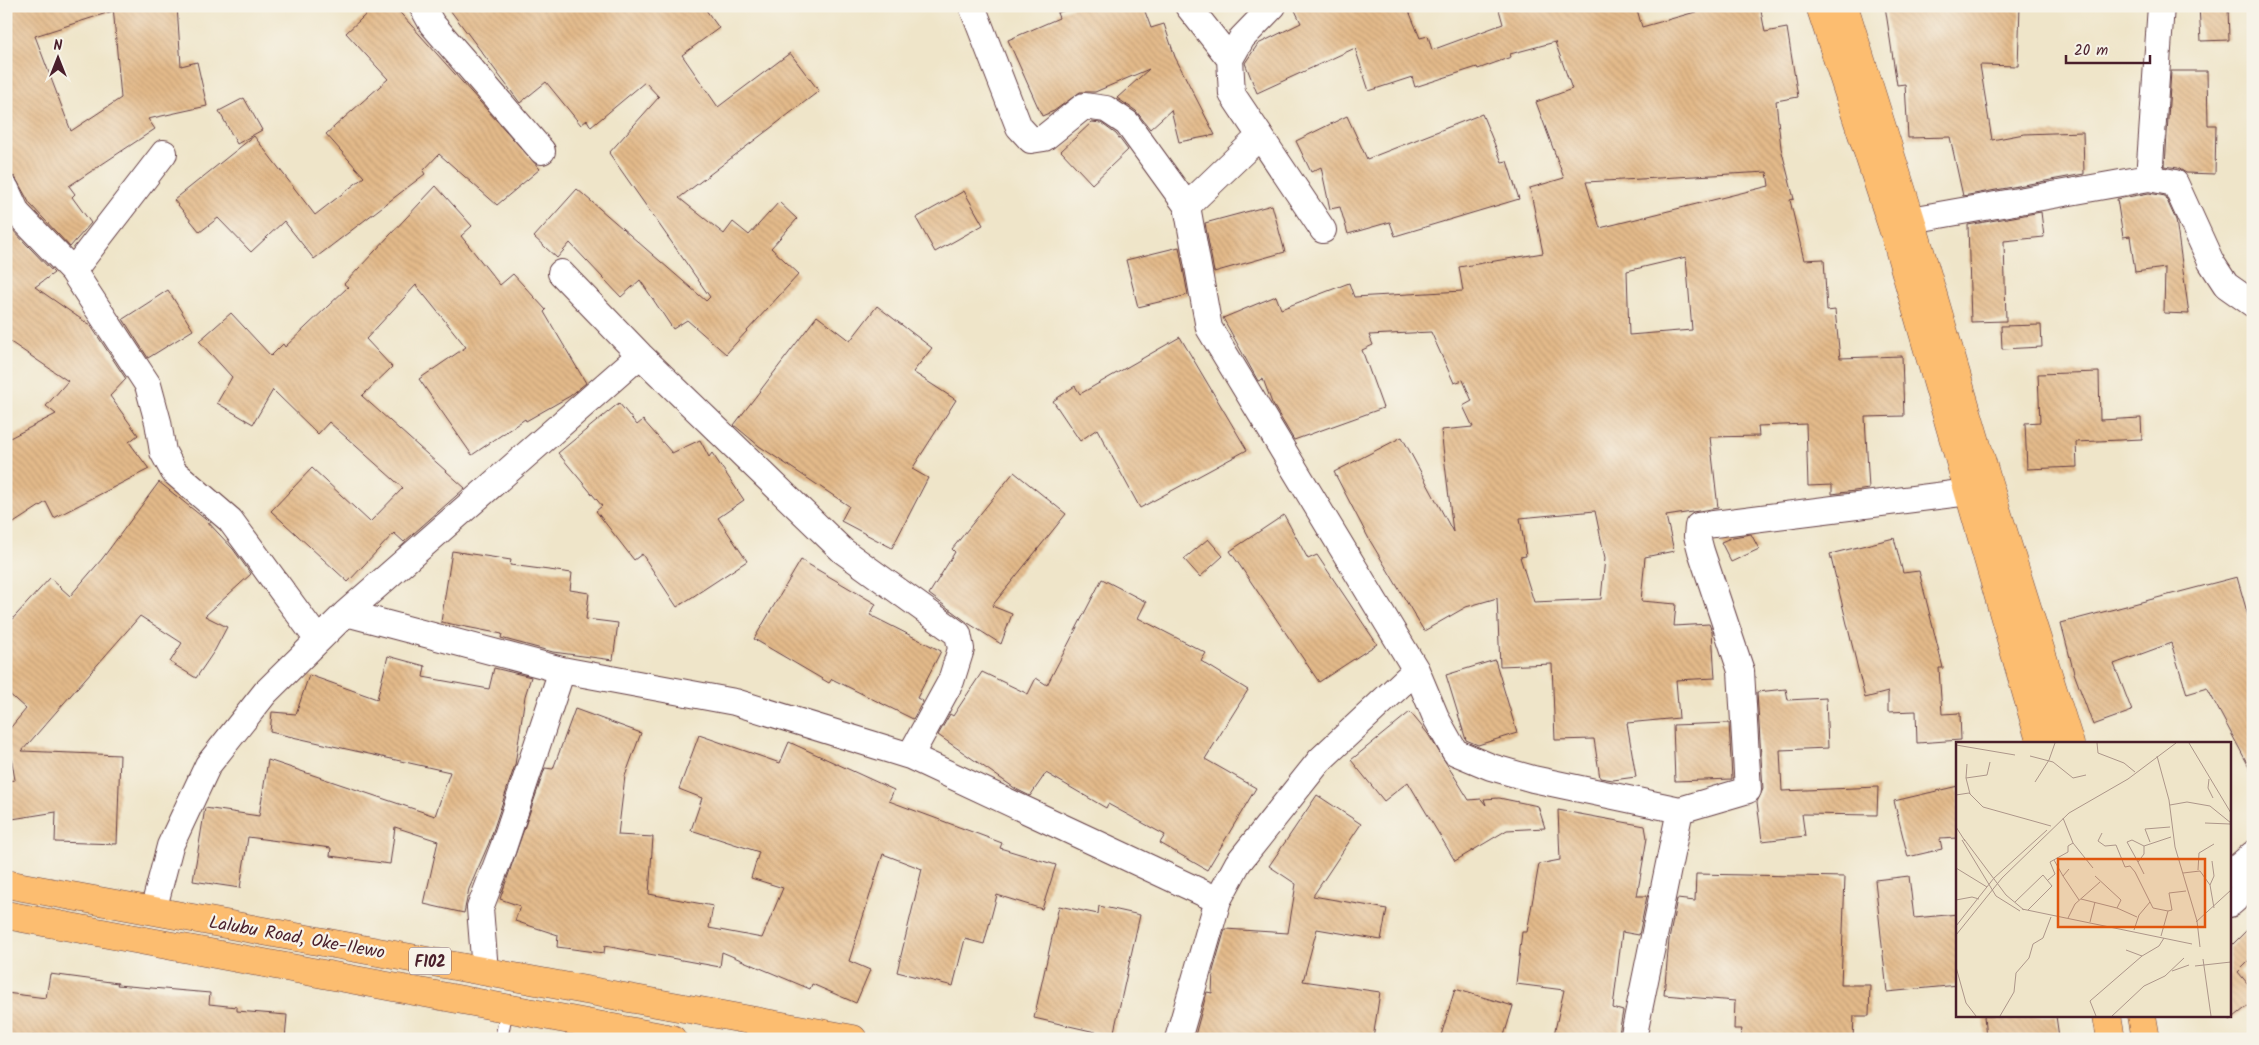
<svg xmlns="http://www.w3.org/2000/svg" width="2259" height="1045" viewBox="0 0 2259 1045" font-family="Kalam,sans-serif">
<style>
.building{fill:url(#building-back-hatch);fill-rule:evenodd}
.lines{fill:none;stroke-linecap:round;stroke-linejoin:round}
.lane-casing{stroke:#633d43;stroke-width:14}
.street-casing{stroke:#633d43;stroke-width:28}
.primary-casing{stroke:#633d43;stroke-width:29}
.lane{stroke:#fff;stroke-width:12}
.street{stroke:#fff;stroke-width:26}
.primary{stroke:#fcbd6f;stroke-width:28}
.labels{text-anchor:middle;stroke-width:4.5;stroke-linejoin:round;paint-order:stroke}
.shield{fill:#f7f3e8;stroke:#7e5f64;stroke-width:1}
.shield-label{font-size:16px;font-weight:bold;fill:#4a1f2b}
.street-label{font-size:18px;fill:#4a1f2b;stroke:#f7f3e8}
.inset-road{fill:none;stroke:#ad968a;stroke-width:1}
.view{fill:#e0560e;fill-opacity:0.15;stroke:#e0560e;stroke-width:2.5}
.inset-edge{fill:none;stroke:#4a1f2b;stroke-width:2.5}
</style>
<defs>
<pattern id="building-back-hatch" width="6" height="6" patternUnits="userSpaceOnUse" patternTransform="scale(1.25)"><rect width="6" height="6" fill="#e3ba8a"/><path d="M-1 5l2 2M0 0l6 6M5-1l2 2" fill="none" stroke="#c49f77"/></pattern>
</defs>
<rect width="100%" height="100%" fill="#f7f3e8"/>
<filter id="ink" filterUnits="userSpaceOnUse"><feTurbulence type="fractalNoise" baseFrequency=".02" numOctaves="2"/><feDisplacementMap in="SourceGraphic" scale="10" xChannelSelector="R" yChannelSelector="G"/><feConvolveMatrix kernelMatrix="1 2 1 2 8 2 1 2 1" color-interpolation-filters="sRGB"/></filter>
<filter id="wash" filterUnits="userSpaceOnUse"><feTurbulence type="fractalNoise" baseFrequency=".0096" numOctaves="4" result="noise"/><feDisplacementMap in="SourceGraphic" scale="20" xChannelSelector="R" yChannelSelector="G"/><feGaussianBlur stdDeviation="1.12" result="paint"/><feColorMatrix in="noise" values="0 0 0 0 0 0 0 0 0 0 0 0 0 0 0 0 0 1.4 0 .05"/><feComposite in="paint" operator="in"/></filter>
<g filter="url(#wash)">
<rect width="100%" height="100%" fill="#efe5c9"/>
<g id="blocks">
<path class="building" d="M 6,6 L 112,6 L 113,11 L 35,36 L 71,131 L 121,98 L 113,6 L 177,6 L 181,66 L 197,62 L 207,106 L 148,119 L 155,129 L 69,186 L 75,194 L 72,197 L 91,223 L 70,247 L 30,204 L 15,177 L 6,174 Z
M 375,6 L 394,6 L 540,169 L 497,205 L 439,154 L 423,171 L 425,174 L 314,259 L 284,221 L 251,252 L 218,218 L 200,232 L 174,200 L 254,136 L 315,215 L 364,177 L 326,134 L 388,79 L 346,33 Z
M 447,6 L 703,6 L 719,28 L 682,55 L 718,107 L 790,53 L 819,91 L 679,198 L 724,234 L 733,222 L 749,235 L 779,202 L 797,219 L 771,248 L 799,274 L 726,354 L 687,320 L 673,329 L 640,280 L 621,297 L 570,243 L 557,258 L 534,237 L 577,189 L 706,301 L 710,297 L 609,153 L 659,97 L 645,82 L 591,127 L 587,120 L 581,125 L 546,82 L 520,103 Z
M 1077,6 L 1143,6 L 1151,28 L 1164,24 L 1175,57 L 1215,135 L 1179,142 L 1171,110 L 1150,129 L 1136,111 L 1117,98 L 1149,69 L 1095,92 L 1080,92 L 1054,111 L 1042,116 L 1008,40 L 1059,18 L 1057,13 Z
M 1293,6 L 1407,6 L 1420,38 L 1428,36 L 1432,50 L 1503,24 L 1498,6 L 1636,6 L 1642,27 L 1699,11 L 1698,6 L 1760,6 L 1765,32 L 1787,28 L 1798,97 L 1776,101 L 1781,148 L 1794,199 L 1790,200 L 1804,260 L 1824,259 L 1827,311 L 1835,310 L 1840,358 L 1902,356 L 1904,416 L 1865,417 L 1869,489 L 1832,494 L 1832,485 L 1808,486 L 1806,424 L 1758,426 L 1759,436 L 1710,437 L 1718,508 L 1666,516 L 1674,551 L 1645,557 L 1641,601 L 1676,604 L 1674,626 L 1709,624 L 1712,631 L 1715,678 L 1676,680 L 1679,718 L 1627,723 L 1636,777 L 1613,780 L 1600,778 L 1594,739 L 1555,740 L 1552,664 L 1500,666 L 1497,598 L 1466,607 L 1424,631 L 1369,539 L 1334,472 L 1402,437 L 1453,532 L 1441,430 L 1473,427 L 1463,406 L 1472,401 L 1463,380 L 1454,383 L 1431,332 L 1369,335 L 1373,345 L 1362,350 L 1383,408 L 1294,440 L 1272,403 L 1263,379 L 1258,381 L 1223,318 L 1276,296 L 1281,309 L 1349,283 L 1354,297 L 1463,291 L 1459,267 L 1543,253 L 1530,188 L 1564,178 L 1536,102 L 1572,89 L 1555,42 L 1510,54 L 1511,57 L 1478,69 L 1477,67 L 1415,87 L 1412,77 L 1369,91 L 1355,48 L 1257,93 L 1245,63 L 1258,44 L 1301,23 ZM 1767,172 L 1769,186 L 1600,228 L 1586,182 ZM 1686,257 L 1692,330 L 1629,335 L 1627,271 ZM 1595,511 L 1605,558 L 1601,599 L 1534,602 L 1520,557 L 1526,556 L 1520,518 Z
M 1885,6 L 2020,6 L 2018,66 L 1980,65 L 1992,140 L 2024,134 L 2083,132 L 2084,174 L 1963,196 L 1950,137 L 1908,138 L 1905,84 L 1897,85 Z
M 2199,6 L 2228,6 L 2229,40 L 2201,41 Z
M 2171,71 L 2207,71 L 2208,125 L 2216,125 L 2215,174 L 2186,173 L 2178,168 L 2165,166 Z
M 244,98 L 262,130 L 237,144 L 219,111 Z
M 1482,114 L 1502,162 L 1507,161 L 1519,199 L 1395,236 L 1390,222 L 1348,234 L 1340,207 L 1330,209 L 1321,167 L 1311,172 L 1296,141 L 1347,116 L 1367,159 Z
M 1092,122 L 1101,123 L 1116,134 L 1128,150 L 1092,184 L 1061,151 Z
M 436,186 L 472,226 L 461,236 L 500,285 L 513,274 L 546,310 L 544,312 L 586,383 L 570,396 L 526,421 L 525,419 L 472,455 L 419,379 L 466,347 L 416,285 L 366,339 L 392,367 L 362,396 L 465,488 L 404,542 L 394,533 L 348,582 L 271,511 L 312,468 L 370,522 L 403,488 L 329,422 L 318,434 L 273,390 L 253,424 L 217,403 L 232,377 L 199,341 L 231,313 L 271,356 L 283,344 L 285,347 L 348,287 L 344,284 Z
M 964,191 L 983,225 L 935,252 L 916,218 Z
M 2149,193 L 2165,196 L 2176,220 L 2189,314 L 2164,313 L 2165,268 L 2135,272 L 2130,236 L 2123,237 L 2117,199 Z
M 1272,205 L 1285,252 L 1214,272 L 1205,223 Z
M 2041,212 L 2044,237 L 2004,241 L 2006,321 L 1971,322 L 1968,225 Z
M 6,223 L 54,273 L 35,287 L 91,326 L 126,379 L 110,396 L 138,435 L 129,442 L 149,469 L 54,518 L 46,502 L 6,528 L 6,440 L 56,414 L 46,406 L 68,381 L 6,339 Z
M 1179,247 L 1188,295 L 1138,307 L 1126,260 Z
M 168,290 L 193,330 L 148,358 L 123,319 Z
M 877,306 L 932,348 L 913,372 L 956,400 L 912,469 L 928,478 L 892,548 L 841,521 L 849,506 L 759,446 L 734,425 L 817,316 L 850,341 Z
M 2041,325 L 2042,347 L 2002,349 L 2001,326 Z
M 1180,337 L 1247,450 L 1140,508 L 1097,429 L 1080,441 L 1053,401 L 1075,386 L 1080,394 Z
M 2099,372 L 2100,420 L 2141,418 L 2142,439 L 2076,442 L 2077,467 L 2027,469 L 2025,423 L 2040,422 L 2038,374 Z
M 619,403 L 637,425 L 643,420 L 672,453 L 700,440 L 709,457 L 712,453 L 744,500 L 718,518 L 747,561 L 677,607 L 642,554 L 634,560 L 596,511 L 602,506 L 558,453 Z
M 1014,472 L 1066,514 L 992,606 L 1012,614 L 1001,644 L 968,623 L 929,594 L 955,552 L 952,549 Z
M 159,482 L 205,519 L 233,549 L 251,574 L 205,616 L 227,627 L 215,650 L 196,678 L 170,662 L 182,643 L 140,616 L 22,751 L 120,755 L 117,844 L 55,842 L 56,812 L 6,820 L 6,781 L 15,780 L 7,732 L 26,709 L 6,691 L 6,626 L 50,578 L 70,596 L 102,559 Z
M 1284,515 L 1308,559 L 1317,555 L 1377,644 L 1319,682 L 1230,551 Z
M 1751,534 L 1759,549 L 1731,562 L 1721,542 L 1733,537 Z
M 1894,538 L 1903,573 L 1919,571 L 1943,668 L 1939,668 L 1942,714 L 1960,713 L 1961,740 L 1917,743 L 1916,711 L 1888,712 L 1888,692 L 1865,698 L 1830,554 Z
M 1208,539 L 1223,556 L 1200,577 L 1184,559 Z
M 452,551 L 511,560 L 510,565 L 572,573 L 570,590 L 589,593 L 586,619 L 618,623 L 613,660 L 553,652 L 501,638 L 502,634 L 441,622 Z
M 801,560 L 876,604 L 870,615 L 941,651 L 917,698 L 923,701 L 913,719 L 832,679 L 829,683 L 754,639 Z
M 2237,577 L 2253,633 L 2253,774 L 2207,688 L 2187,694 L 2171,643 L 2114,664 L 2132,711 L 2093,725 L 2074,673 L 2061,623 Z
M 1102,579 L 1146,602 L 1138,618 L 1206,653 L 1201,661 L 1248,690 L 1205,759 L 1256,788 L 1207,870 L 1160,843 L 1165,835 L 1108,804 L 1106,808 L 1046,773 L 1030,796 L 1016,789 L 938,735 L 950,714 L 953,716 L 982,672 L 1028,694 L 1036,678 L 1047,685 Z
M 388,656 L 425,666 L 423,677 L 489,689 L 494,668 L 531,677 L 525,696 L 515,765 L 489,843 L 469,889 L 464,913 L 424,904 L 438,841 L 395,827 L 390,864 L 330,856 L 331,848 L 248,837 L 240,888 L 193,881 L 205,808 L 259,816 L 268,760 L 435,816 L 450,772 L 270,732 L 272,712 L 296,714 L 309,675 L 377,699 Z
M 1495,660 L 1517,733 L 1478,745 L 1466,740 L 1446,675 Z
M 1786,689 L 1788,700 L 1826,698 L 1828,748 L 1780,750 L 1782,791 L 1878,787 L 1877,815 L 1802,814 L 1805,836 L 1762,841 L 1757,802 L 1763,789 L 1757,692 Z
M 575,709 L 641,733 L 625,776 L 618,835 L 653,837 L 649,894 L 713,906 L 709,928 L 762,938 L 783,888 L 751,878 L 759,852 L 691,830 L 702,798 L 679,789 L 699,735 L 780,763 L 789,742 L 894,790 L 889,801 L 1002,843 L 1000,848 L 1056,865 L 1042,909 L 997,895 L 984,944 L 965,939 L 953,986 L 897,972 L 922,869 L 883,854 L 849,961 L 870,970 L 856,1003 L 812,984 L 810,989 L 722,952 L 720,967 L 605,946 L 604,953 L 557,947 L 558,935 L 515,921 L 520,906 L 500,899 L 545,768 L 553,769 Z
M 1410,712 L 1428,734 L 1469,800 L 1481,799 L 1486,805 L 1484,799 L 1499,798 L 1538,806 L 1545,828 L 1507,830 L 1455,861 L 1408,782 L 1384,801 L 1351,760 Z
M 1729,723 L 1732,779 L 1675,781 L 1673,725 Z
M 1958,786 L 1958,838 L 1940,839 L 1942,849 L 1908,857 L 1894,801 Z
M 1317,795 L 1361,824 L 1313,896 L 1387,909 L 1381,940 L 1317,929 L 1303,981 L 1380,992 L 1373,1039 L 1194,1039 L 1207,992 L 1212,993 L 1213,971 L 1225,929 L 1288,933 L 1296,884 L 1269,866 Z
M 1558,810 L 1645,826 L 1647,838 L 1637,896 L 1647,896 L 1639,935 L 1622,932 L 1613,1008 L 1623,1011 L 1618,1039 L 1553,1039 L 1564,990 L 1516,984 L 1522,932 L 1527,932 L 1539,864 L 1560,860 Z
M 1696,874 L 1845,877 L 1841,985 L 1870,985 L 1869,1016 L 1854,1016 L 1853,1039 L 1740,1039 L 1742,1029 L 1734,1029 L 1735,1001 L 1664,995 L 1669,940 L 1677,899 L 1695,901 Z
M 1909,876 L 1914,918 L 1958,914 L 1958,985 L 1887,992 L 1875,880 Z
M 1059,906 L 1098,914 L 1099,906 L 1140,915 L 1113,1036 L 1034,1018 Z
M 2253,924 L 2253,957 L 2238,972 L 2253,990 L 2253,1002 L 2230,1020 L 2230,947 Z
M 50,974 L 118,983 L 117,985 L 210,993 L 209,1004 L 237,1007 L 237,1011 L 287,1015 L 285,1039 L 52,1039 L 32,1036 L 31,1039 L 6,1039 L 6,993 L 46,998 Z
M 1455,989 L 1513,1006 L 1503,1039 L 1440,1039 Z
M 1984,1016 L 2056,1016 L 2059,1037 L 1986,1039 Z"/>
</g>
</g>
<g filter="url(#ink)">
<use href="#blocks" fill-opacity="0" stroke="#633d43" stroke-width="1"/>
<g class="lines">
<g class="lane-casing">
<path id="lane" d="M 501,1039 L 507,1009"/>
</g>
<g class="street-casing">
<path id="street" d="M 422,6 L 432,24 L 542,151
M 972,6 L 1019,127 L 1031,140 L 1044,138 L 1084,106 L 1106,109 L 1127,123 L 1187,206 L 1209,328 L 1416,670 L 1437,720 L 1455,752 L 1491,767 L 1533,779 L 1680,810 L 1748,790 L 1741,671 L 1701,551 L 1697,536 L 1698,526 L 1969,492
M 1188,6 L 1230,59
M 1273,6 L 1242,38 L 1230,59 L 1232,94 L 1323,230
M 164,153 L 73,271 L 148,385 L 158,422 L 163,452 L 174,472 L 230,520 L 318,640
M 2149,178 L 2161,6
M 6,189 L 17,213 L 73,271
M 1187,206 L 1260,136
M 1911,220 L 2149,178 L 2175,183 L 2211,262 L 2226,285 L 2253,304
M 561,273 L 640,355 L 843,551 L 958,634 L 961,649 L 951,681 L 910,756
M 346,613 L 562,670 L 735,702 L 910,756 L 1218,900
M 2230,874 L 2253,854
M 2230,904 L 2253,884
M 153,911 L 170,846 L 208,765 L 265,693 L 346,613 L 640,355
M 485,971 L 480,908 L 503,848 L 562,670
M 1178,1039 L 1218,900 L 1238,863 L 1320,760 L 1416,670
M 1633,1039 L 1680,810"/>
</g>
<g class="primary-casing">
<path id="primary" d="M 1820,6 L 1895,235 L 2041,744
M 1844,6 L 1911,220 L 1988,483 L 2070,744
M 6,884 L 853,1039
M 6,915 L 672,1039
M 2107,1016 L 2111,1039
M 2142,1016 L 2146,1039"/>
</g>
<use href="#lane" class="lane"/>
<use href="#street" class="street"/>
<use href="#primary" class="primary"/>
</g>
</g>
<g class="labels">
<rect class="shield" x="409" y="947.5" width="42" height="27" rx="4"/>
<g class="shield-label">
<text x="430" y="967">F102</text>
</g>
<g class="street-label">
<text transform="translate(297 937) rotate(10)" y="6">Lalubu Road, Oke-Ilewo</text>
</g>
</g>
<g transform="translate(1956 742)">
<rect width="275" height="275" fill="#efe5c9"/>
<path class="inset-road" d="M 141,1 L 142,11 L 168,21 L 179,30M 233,1 L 275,71M 0,3 L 59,13M 74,14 L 97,20 L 117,36 L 130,33M 201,14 L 213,58 L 219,105 L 241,179 L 244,205M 11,22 L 10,36 L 14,52M 10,36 L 31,33 L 34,20M 253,37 L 252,46 L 257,56M 79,40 L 93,18 L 99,1M 0,53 L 13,51 L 27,65 L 95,84M 214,63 L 231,60 L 254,64 L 275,81M 107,76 L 117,101 L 137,126M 249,81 L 274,82M 0,85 L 9,99M 146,91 L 142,99 L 149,104 L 160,103 L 169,125 L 174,124 L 179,130 L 197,166 L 212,169M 8,97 L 50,153 L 68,168M 6,98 L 40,154 L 64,169M 194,100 L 189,87 L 214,85M 98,118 L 107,134M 182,120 L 171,100 L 176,98 L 188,104M 0,126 L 31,145M 113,127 L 107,134 L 123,158M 242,128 L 243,111 L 258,102M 227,131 L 244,129 L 254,143 L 258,166M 188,132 L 182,120 L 188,112 L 188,104 L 215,95M 139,134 L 165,158 L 161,166M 92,138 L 99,132 L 94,120 L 112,110 L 112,104 L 117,101M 254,143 L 258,134 L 256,119M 125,157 L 161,166 L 181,175M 0,158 L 16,155 L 23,157M 59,160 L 87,133 L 96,144 L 72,168M 66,167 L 236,202M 112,176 L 119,162 L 144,140M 134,180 L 139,160M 240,180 L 275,148M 0,184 L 38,136 L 91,88M 178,188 L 183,173 L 194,160M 0,193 L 46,136 L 113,71 L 172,37 L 220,1M 205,194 L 212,169 L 216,168 L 213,151 L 230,149M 170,208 L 186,214M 247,217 L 255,274M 239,224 L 275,220M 0,225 L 10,261 L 20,274M 216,229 L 233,223M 44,274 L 58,250 L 60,231 L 73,216 L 77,202 L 87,196 L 95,175M 140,274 L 134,259 L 186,214 L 203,204 L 208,196M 156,274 L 188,244 L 209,234 L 228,216"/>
<path class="view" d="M 102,117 L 249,117 L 249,185 L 102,185 Z"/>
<rect width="275" height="275" class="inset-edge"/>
</g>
<rect width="2259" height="1045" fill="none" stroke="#f7f3e8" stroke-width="25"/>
<g transform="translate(58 58)" stroke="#f7f3e8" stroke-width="4" paint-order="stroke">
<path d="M0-4L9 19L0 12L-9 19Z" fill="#4a1f2b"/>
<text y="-8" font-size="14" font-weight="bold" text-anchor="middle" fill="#4a1f2b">N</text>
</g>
<path d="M2066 55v8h84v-8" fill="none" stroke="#4a1f2b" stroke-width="2.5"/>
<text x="2074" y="55" font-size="15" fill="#4a1f2b" stroke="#f7f3e8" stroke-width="4" paint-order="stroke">20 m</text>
</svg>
